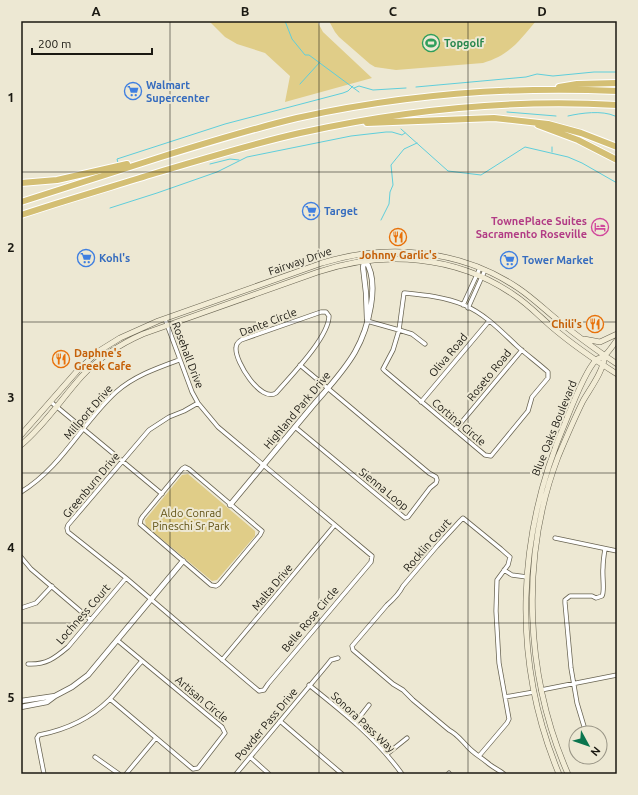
<svg xmlns="http://www.w3.org/2000/svg" width="638" height="795" viewBox="0 0 638 795" font-family="Ubuntu,sans-serif">
<style>
.green{fill:#e0cd88}
.lines{fill:none;stroke-linecap:round;stroke-linejoin:round}
.stream{stroke:#5fcedb;stroke-width:1}
.minor-casing{stroke:#696452;stroke-width:5}
.tertiary-casing{stroke:#696452;stroke-width:6}
.secondary-casing{stroke:#696452;stroke-width:6}
.motorway-casing{stroke:#fff;stroke-width:8}
.minor{stroke:#fff;stroke-width:3.5}
.tertiary{stroke:#fff;stroke-width:4.5}
.secondary{stroke:#f2ecd5;stroke-width:5}
.motorway{stroke:#d4bf74;stroke-width:6}
.grid{fill:none;stroke:#1b1912;stroke-width:1;stroke-opacity:0.55}
.labels{text-anchor:middle;stroke-width:4;stroke-linejoin:round;paint-order:stroke}
.leisure-label{font-size:11px;font-weight:bold;fill:#27864d;stroke:#ede8d3;text-anchor:start}
.shop-label{font-size:11px;font-weight:bold;fill:#366cbe;stroke:#ede8d3;text-anchor:start}
.hotel-label{font-size:11px;font-weight:bold;fill:#b23c85;stroke:#ede8d3;text-anchor:end}
.food-label{font-size:11px;font-weight:bold;fill:#c56008;stroke:#ede8d3}
.street-label{font-size:11px;fill:#1b1912;stroke:#ede8d3}
.park-label{font-size:11px;fill:#5f5013;stroke:#ede8d3}
.neatline{fill:none;stroke:#1b1912;stroke-width:1.5}
.grid-label{font-size:13px;text-anchor:middle;font-weight:bold;fill:#1b1912}
</style>
<rect width="100%" height="100%" fill="#ede8d3"/>
<path class="green" d="M 209,21 L 317,21 L 323,32 L 372,78 L 285,102 L 290,76 L 265,53 L 237,44 L 225,37 Z
M 329,21 L 536,21 C 519,41 510,55 483,63 L 396,70 L 375,67 L 370,64 L 339,37 L 335,32 Z
M 188,474 L 255,531 L 255,536 L 217,580 L 212,581 L 146,526 L 145,520 L 182,475 Z"/>
<g class="lines">
<path class="stream" d="M 285,21 L 292,39 L 305,55 L 309,55 L 359,92
M 300,84 L 320,62
M 416,87 L 526,77 L 537,74 L 553,76 L 594,72 L 617,72
M 354,88 L 359,86 L 373,90 L 406,88
M 507,112 L 556,116
M 568,116 C 581,113 602,110 615,116
M 401,129 L 448,171 L 481,175 L 525,147 L 568,157 L 582,163 L 617,183
M 552,147 L 552,152
M 118,163 L 117,159 L 225,124 L 343,93 L 348,91 L 353,86
M 210,164 L 230,159 L 239,160
M 110,208 L 157,193 L 217,172 L 247,157 L 351,136 L 386,132 L 392,132 L 402,135 L 405,133
M 381,220 L 389,204 L 390,192 L 393,185 L 391,165 L 404,149 L 417,143"/>
<g class="minor-casing">
<path id="minor" d="M 463,305 L 480,268
M 468,308 L 485,270
M 321,312 L 326,312 L 329,316 C 329,337 290,377 276,393 C 261,403 235,362 236,348 C 236,344 238,342 241,340 Z
M 165,319 L 192,392 L 198,403 L 218,427 L 372,556 L 371,562 L 268,684 L 264,690 L 259,691 L 126,578 L 68,532 L 67,528 L 68,525 L 149,430 L 169,417 L 184,411 L 198,403
M 367,321 L 399,330 L 393,350 L 383,369 L 385,371 L 485,455 L 491,456 L 528,411 L 532,397 L 548,378 L 548,372 C 538,363 527,355 517,346 C 501,331 485,314 464,305 C 445,297 424,295 404,293 L 399,330 L 412,334 L 425,344
M 51,402 L 162,494
M 421,402 L 489,321
M 295,427 L 405,518 L 408,517 L 430,488 L 436,483 L 437,480 L 436,477 L 429,473 L 300,365
M 455,430 L 522,350
M 185,467 L 189,469 L 262,531 L 260,535 L 219,584 L 216,586 L 211,585 L 140,524 L 141,519 L 143,516 L 182,469 Z
M 21,492 C 62,467 82,423 116,392 C 134,376 157,368 179,360
M 555,538 L 617,551
M 21,557 L 31,569 L 91,620
M 504,570 L 512,575 L 527,577
M 21,608 L 36,603 L 52,586
M 222,660 L 334,526
M 28,664 C 46,665 55,658 68,647 L 126,578
M 309,685 C 343,712 377,739 402,774
M 541,690 L 617,675
M 505,697 L 534,692
M 110,699 L 193,769 L 198,768 L 225,733 L 222,727 L 117,640
M 280,721 L 342,774
M 355,723 L 369,705
M 586,733 L 577,703 L 571,668 L 565,603 L 565,600 L 570,596 L 592,596 L 596,598 L 602,596 C 605,592 602,575 603,568 C 603,561 604,555 605,549
M 387,754 L 407,738
M 479,756 L 507,723 L 509,719 L 499,663 L 496,611 L 497,580 L 508,565 L 510,557 L 501,549 L 463,518 L 460,521 L 437,546 L 403,586 C 399,594 394,599 387,605 L 352,646 L 353,650 L 393,684 L 403,690 L 413,700 L 449,730 C 457,734 461,740 467,746 C 473,753 482,758 489,764 C 494,768 499,770 504,774
M 95,757 L 119,774
M 250,757 L 269,774
M 44,774 L 37,738 L 39,735 C 65,730 91,718 110,699 C 121,687 131,673 142,661
M 126,774 L 156,738
M 236,774 L 327,665 L 331,660 L 338,658
M 448,774 L 449,773"/>
</g>
<g class="tertiary-casing">
<path id="tertiary" d="M 365,259 L 363,267 L 366,293 L 367,319
M 230,505 C 257,473 283,441 310,409 C 325,391 343,373 355,352 C 368,329 381,283 365,260
M 21,701 L 55,696
M 21,707 L 47,702 L 55,696 L 72,687 L 88,675 L 183,561"/>
</g>
<g class="secondary-casing">
<path id="secondary" d="M 584,339 L 600,342 L 617,334
M 21,435 L 78,370 L 99,351 L 120,338 L 158,321 L 322,263 C 387,243 460,249 518,288 C 533,298 546,311 560,322 C 578,337 598,351 617,364
M 21,445 C 45,425 62,398 82,376 C 99,358 120,344 143,334 L 318,272 C 384,250 456,255 514,295 C 528,304 540,317 553,328 C 573,345 595,360 617,374
M 559,774 C 511,659 517,536 565,423 C 571,408 585,371 596,360 C 598,358 601,358 604,356 C 609,352 613,345 617,340
M 568,774 C 525,676 520,557 558,457 C 566,438 574,419 583,401 C 591,387 603,372 605,355"/>
</g>
<g class="motorway-casing">
<path id="motorway" d="M 559,87 L 577,84 L 617,83
M 367,123 L 494,118 L 548,124 L 581,133 L 617,147
M 538,125 L 578,140 L 617,160
M 21,183 L 57,180 L 127,164
M 21,202 C 68,187 115,172 161,157 C 206,143 251,129 297,118 C 402,95 510,86 617,91
M 21,215 C 66,200 111,187 156,173 C 204,159 251,144 300,133 C 404,110 511,99 617,105"/>
</g>
<use href="#minor" class="minor"/>
<use href="#tertiary" class="tertiary"/>
<use href="#secondary" class="secondary"/>
<use href="#motorway" class="motorway"/>
</g>
<path class="grid" d="M 170,21 L 170,774M 319,21 L 319,774M 468,21 L 468,774M 21,172 L 617,172M 21,322 L 617,322M 21,473 L 617,473M 21,623 L 617,623"/>
<defs>
<g id="stadium-ring" transform="scale(0.9)"><circle r="9.5" fill="#ede8d3" stroke="#2e9e5b" stroke-width="1.5"/><path d="M0-5a6.5 5 0 1 0 0 10a6.5 5 0 1 0 0-10ZM-3.5-1.8h7v3.6h-7Z" fill="#2e9e5b"/></g>
<g id="supermarket-ring" transform="scale(0.9)"><circle r="9.5" fill="#ede8d3" stroke="#3f7fe0" stroke-width="1.5"/><path d="M-6-5.5h2.5l.6 2H6L4.5 2H-2.5L-4.4-4H-6ZM-1.5 3.2a1.3 1.3 0 1 0 .1 0ZM3 3.2a1.3 1.3 0 1 0 .1 0Z" fill="#3f7fe0"/></g>
<g id="hotel-ring" transform="scale(0.9)"><circle r="9.5" fill="#ede8d3" stroke="#d1479c" stroke-width="1.5"/><path d="M-6-4.5h1.5V1H6V5H4.5V3h-9V5H-6ZM-4 0a1.8 1.8 0 1 1 3.6 0ZM.5 0V-2.5h3Q6-2.5 6 0Z" fill="#d1479c"/></g>
<g id="restaurant-ring" transform="scale(0.9)"><circle r="9.5" fill="#ede8d3" stroke="#e8710a" stroke-width="1.5"/><path d="M-5-6h1v4h1v-4h1v4h1v-4h1v5L-1.5 .5V6h-2V.5L-5-1ZM5-6V6H3V1.5H1.5Q1.5-4 5-6Z" fill="#e8710a"/></g>
</defs>
<g fill-rule="evenodd">
<use href="#stadium-ring" x="431" y="43"/>
<use href="#supermarket-ring" x="133" y="91"/>
<use href="#supermarket-ring" x="311" y="211"/>
<use href="#hotel-ring" x="600" y="227"/>
<use href="#restaurant-ring" x="398" y="237"/>
<use href="#supermarket-ring" x="86" y="258"/>
<use href="#supermarket-ring" x="509" y="260"/>
<use href="#restaurant-ring" x="595" y="324"/>
<use href="#restaurant-ring" x="61" y="359"/>
</g>
<g class="labels">
<g class="leisure-label">
<text x="444" y="47">Topgolf</text>
</g>
<g class="shop-label">
<text x="146" y="89">Walmart<tspan x="146" dy="13">Supercenter</tspan></text>
<text x="324" y="215">Target</text>
<text x="99" y="262">Kohl's</text>
<text x="522" y="264">Tower Market</text>
</g>
<g class="hotel-label">
<text x="587" y="225">TownePlace Suites<tspan x="587" dy="13">Sacramento Roseville</tspan></text>
</g>
<g class="food-label">
<text x="398" y="259">Johnny Garlic's</text>
<text x="582" y="328" text-anchor="end">Chili's</text>
<text x="74" y="357" text-anchor="start">Daphne's<tspan x="74" dy="13">Greek Cafe</tspan></text>
</g>
<g class="street-label">
<text transform="translate(300 261) rotate(-19)" y="4">Fairway Drive</text>
<text transform="translate(268 322) rotate(-21)" y="4">Dante Circle</text>
<text transform="translate(188 355) rotate(69)" y="4">Rosehall Drive</text>
<text transform="translate(448 355) rotate(-50)" y="4">Oliva Road</text>
<text transform="translate(489 375) rotate(-51)" y="4">Roseto Road</text>
<text transform="translate(297 410) rotate(-50)" y="4">Highland Park Drive</text>
<text transform="translate(88 412) rotate(-49)" y="4">Millport Drive</text>
<text transform="translate(459 422) rotate(40)" y="4">Cortina Circle</text>
<text transform="translate(554 428) rotate(-68)" y="4">Blue Oaks Boulevard</text>
<text transform="translate(91 485) rotate(-50)" y="4">Greenburn Drive</text>
<text transform="translate(384 489) rotate(39)" y="4">Sienna Loop</text>
<text transform="translate(427 545) rotate(-49)" y="4">Rocklin Court</text>
<text transform="translate(272 587) rotate(-50)" y="4">Malta Drive</text>
<text transform="translate(83 614) rotate(-49)" y="4">Lochness Court</text>
<text transform="translate(310 619) rotate(-50)" y="4">Belle Rose Circle</text>
<text transform="translate(202 699) rotate(40)" y="4">Artisan Circle</text>
<text transform="translate(363 722) rotate(43)" y="4">Sonora Pass Way</text>
<text transform="translate(266 724) rotate(-50)" y="4">Powder Pass Drive</text>
</g>
<g class="park-label">
<text x="191" y="517">Aldo Conrad<tspan x="191" dy="13">Pineschi Sr Park</tspan></text>
</g>
</g>
<rect width="638" height="795" fill="none" stroke="#ede8d3" stroke-width="44"/>
<g transform="translate(588 745) rotate(130)"><circle r="19" fill="#ede8d3" stroke="#999586"/>
<path d="M0-3L7 15L0 10L-7 15Z" fill="#0a754e"/>
<text y="-6" font-size="11" font-weight="bold" text-anchor="middle" fill="#1b1912">N</text>
</g>
<path d="M32 48v6h120v-6" fill="none" stroke="#1b1912" stroke-width="2"/>
<text x="38" y="48" font-size="12" fill="#1b1912" stroke="#ede8d3" stroke-width="3" paint-order="stroke">200 m</text>
<rect x="22" y="22" width="594" height="751" class="neatline"/>
<g class="grid-label">
<text x="96" y="16">A</text>
<text x="245" y="16">B</text>
<text x="393" y="16">C</text>
<text x="542" y="16">D</text>
<text x="11" y="102">1</text>
<text x="11" y="252">2</text>
<text x="11" y="402">3</text>
<text x="11" y="552">4</text>
<text x="11" y="702">5</text>
</g>
</svg>
